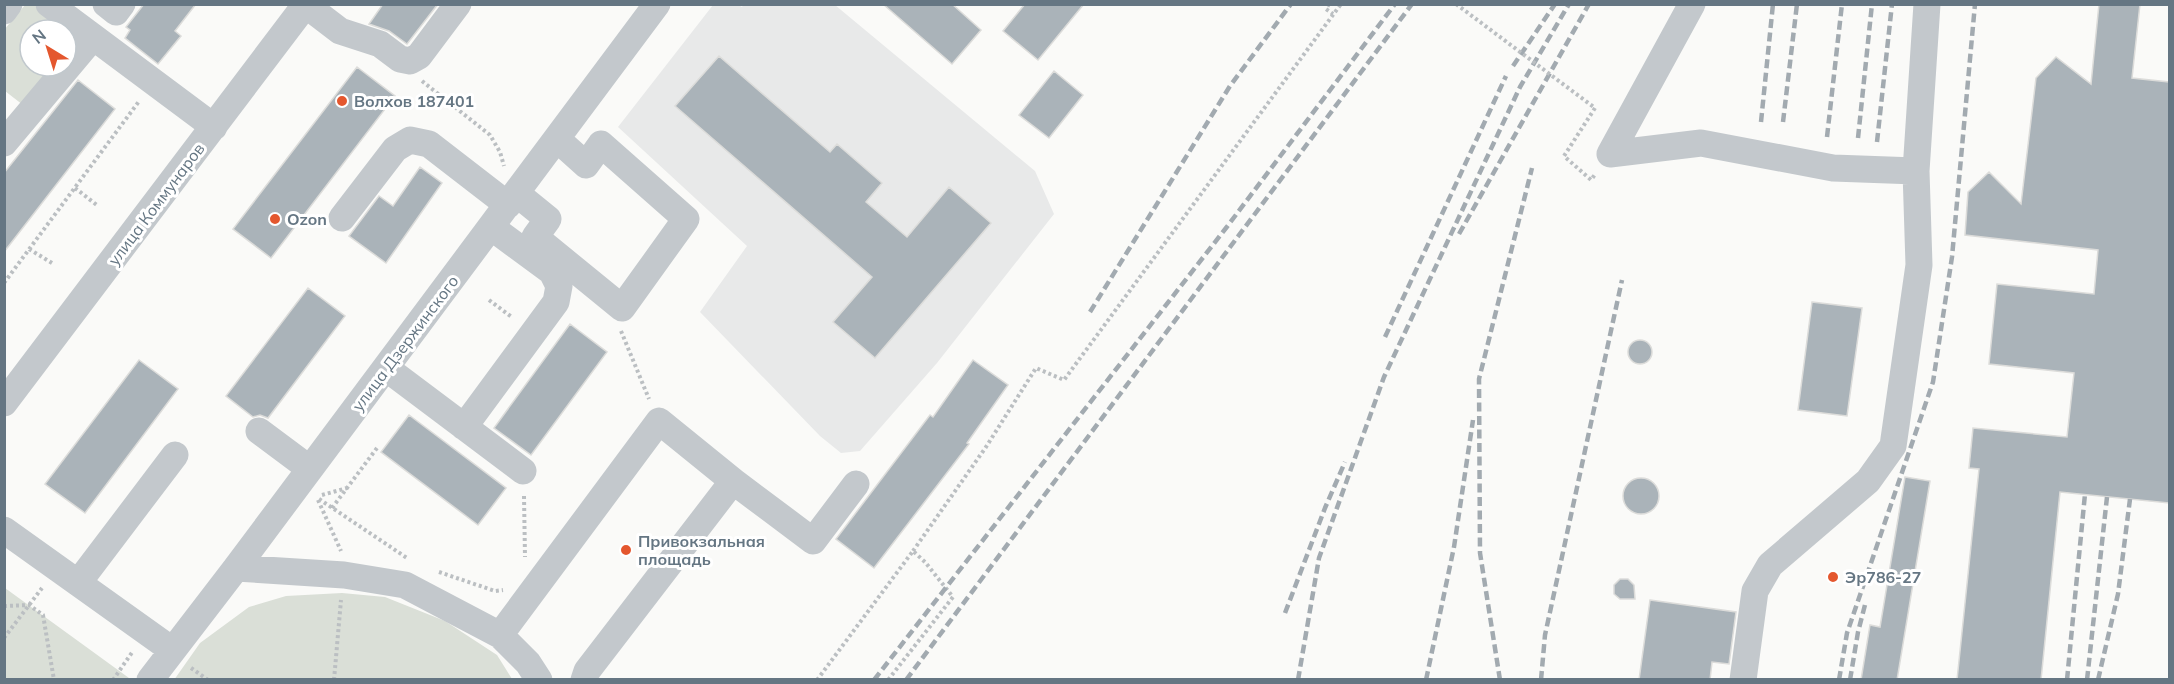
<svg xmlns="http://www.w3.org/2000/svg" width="2174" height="684" viewBox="0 0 2174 684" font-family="Mulish,sans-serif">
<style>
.built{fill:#e8e9e9}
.green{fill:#dadfd7}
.building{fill:#aab3b9;stroke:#dcdcda;stroke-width:1.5}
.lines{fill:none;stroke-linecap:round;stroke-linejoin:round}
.path{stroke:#bbbfc2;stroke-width:4;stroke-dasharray:3 3;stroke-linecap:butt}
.minor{stroke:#c3c8cc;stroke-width:27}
.rail{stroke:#a2aab0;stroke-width:4.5;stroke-dasharray:9 4.5;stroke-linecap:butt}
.path-bridge{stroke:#bbbfc2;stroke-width:4;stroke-dasharray:3 3;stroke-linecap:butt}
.poi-dot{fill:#e4572e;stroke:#fff;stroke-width:2}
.labels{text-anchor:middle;stroke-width:6;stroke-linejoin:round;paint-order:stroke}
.poi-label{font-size:16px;font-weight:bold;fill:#657683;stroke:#fff;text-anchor:start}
.street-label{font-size:16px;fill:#657683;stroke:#fff}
</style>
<rect width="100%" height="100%" fill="#fafaf8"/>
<path class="built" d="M 744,4 L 835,5 L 1035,171 L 1054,214 L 937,363 L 860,451 L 841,453 L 820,436 L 700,312 L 747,246 L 618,127 L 713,5 L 738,5 L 742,7 Z"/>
<path class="green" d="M 33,4 L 65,30 L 30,30 L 30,66 L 54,66 L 23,105 L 5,91 L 4,30 L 25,5 Z
M 5,588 L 129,678 L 5,679 Z
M 342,593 L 385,597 L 445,621 L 497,655 L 512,679 L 174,680 L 200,643 L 249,607 L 286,596 Z"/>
<path class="building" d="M 144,4 L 196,4 L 175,31 L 181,36 L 158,64 L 125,38 L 130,30 L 126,27 Z
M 383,4 L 438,4 L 407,44 L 389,31 L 369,24 Z
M 883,4 L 952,4 L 981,30 L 952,64 Z
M 1025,4 L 1084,4 L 1038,60 L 1003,31 Z
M 2099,4 L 2140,4 L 2132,78 L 2169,82 L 2169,503 L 2060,492 L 2041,680 L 1957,680 L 1979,469 L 1969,468 L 1973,428 L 2067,437 L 2074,373 L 1989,364 L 1997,284 L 2094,294 L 2098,250 L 1965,235 L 1968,192 L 1989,172 L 2021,204 L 2036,78 L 2056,57 L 2091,84 Z
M 719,56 L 830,152 L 837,144 L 882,183 L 866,202 L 907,237 L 949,187 L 991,223 L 875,358 L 833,322 L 872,277 L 675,106 Z
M 357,67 L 395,96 L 271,258 L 233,229 Z
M 1054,71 L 1083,95 L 1049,138 L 1019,115 Z
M 78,80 L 115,109 L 4,252 L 4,173 Z
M 420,167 L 442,183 L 386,263 L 349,236 L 379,196 L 393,206 Z
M 308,288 L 345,316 L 268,418 L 260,415 L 253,417 L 226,396 Z
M 1812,302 L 1862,308 L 1847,416 L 1798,410 Z
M 570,324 L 607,352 L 531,455 L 494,428 Z
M1628 352a12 12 0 1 1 24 0a12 12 0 1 1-24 0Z
M 139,360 L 178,389 L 85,513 L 45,484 Z
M 973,360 L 1008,385 L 967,443 L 969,444 L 874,568 L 836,539 L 930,415 L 933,417 Z
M 409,415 L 506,488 L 478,525 L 381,452 Z
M 1905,477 L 1930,481 L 1897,680 L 1861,680 L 1870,625 L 1880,627 Z
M1623 496a18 18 0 1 1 36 0a18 18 0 1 1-36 0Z
M 1620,579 L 1628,579 L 1634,585 L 1635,599 L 1620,599 L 1614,594 L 1614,585 Z
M 1650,600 L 1736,612 L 1729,664 L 1712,662 L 1710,680 L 1639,680 Z"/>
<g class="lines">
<path class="path" d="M 1329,4 L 1326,9 L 1333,14
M 422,81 L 490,135 L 500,152 L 504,166
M 1595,108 L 1564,156 L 1591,180 L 1596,173
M 75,188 L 98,206
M 29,249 L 52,263
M 4,283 L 140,100
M 489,300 L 513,318
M 621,331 L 649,399
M 322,495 L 347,488
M 524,496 L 525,557
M 319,499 L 407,558
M 318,500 L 341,551
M 332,508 L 377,448
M 913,551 L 986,447 L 1036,368 L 1064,380 L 1341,4
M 439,572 L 495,591 L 503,590
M 4,606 L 29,605 L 43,615 L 54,680
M 4,638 L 42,588
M 191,668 L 208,680
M 113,680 L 133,651
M 334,680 L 341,600
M 817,680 L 913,551 L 925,562 L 953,597 L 888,680"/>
<path class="minor" d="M 49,4 L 214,127
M 106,4 L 116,12 L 122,4
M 1692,4 L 1610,154 L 1701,143 L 1833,168 L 1916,171
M 306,5 L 340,31 L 380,44 L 400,59 L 410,61 L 419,56 L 458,4
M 4,11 L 9,4
M 4,143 L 93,37
M 516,193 L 548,219 L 535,237 L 622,308 L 686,219 L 601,144 L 586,165 L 557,139
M 342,218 L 395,149 L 410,140 L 429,144 L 508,205
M 386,368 L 523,471
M 4,403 L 306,4
M 464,427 L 556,302 L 559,286 L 552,272 L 491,227
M 259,431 L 310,469
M 733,481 L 813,541 L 856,484
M 4,530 L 172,650
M 236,568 L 344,575 L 405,585 L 500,635 L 528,663 L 539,680
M 78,583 L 175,455
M 500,635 L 659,421 L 733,481 L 587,671 L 584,680
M 150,680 L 236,568 L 657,4
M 1743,680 L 1755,591 L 1770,565 L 1868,481 L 1893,446 L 1919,265 L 1916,171 L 1927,4"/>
<path class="rail" d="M 1513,66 L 1555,4
M 1761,122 L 1773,4
M 1783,122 L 1797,4
M 1827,137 L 1842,4
M 1858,138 L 1872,4
M 1877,142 L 1892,4
M 1459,234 L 1589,4
M 1090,312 L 1230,86 L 1291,4
M 1385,337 L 1506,76
M 1285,613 L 1325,508 L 1345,462
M 874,680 L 1226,228 L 1395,4
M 906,680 L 1412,4
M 1298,680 L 1319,558 L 1384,377 L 1520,87 L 1569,4
M 1426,680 L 1454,547 L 1473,420
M 1500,680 L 1480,553 L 1479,379 L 1532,168
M 1541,680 L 1545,635 L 1622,280
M 1839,680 L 1847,633 L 1933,382 L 1952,257 L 1975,4
M 1850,680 L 1858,632 L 1866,601
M 2067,680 L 2085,494
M 2087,680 L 2107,497
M 2098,680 L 2118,594 L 2130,499"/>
<path class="path-bridge" d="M 1456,4 L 1595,108"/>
</g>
<g class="poi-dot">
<circle cx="342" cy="101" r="6"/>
<circle cx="275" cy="219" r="6"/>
<circle cx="626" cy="550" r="6"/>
<circle cx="1833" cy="577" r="6"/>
</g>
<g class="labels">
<g class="poi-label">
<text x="354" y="107">Волхов 187401</text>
<text x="287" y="225">Ozon</text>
<text x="638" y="547">Привокзальная<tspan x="638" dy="18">площадь</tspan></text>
<text x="1845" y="583">Эр786-27</text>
</g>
<g class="street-label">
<text transform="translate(156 204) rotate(-53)" y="6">улица Коммунаров</text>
<text transform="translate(405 343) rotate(-53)" y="6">улица Дзержинского</text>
</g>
</g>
<rect width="2174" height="684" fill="none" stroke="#657683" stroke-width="12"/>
<g transform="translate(48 48) rotate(322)"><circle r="28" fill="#ffffff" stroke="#c1c8cd" stroke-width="1.5"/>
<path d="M0-4.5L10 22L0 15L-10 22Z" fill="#e4572e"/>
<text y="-9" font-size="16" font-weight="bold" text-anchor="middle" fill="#657683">N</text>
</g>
</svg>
